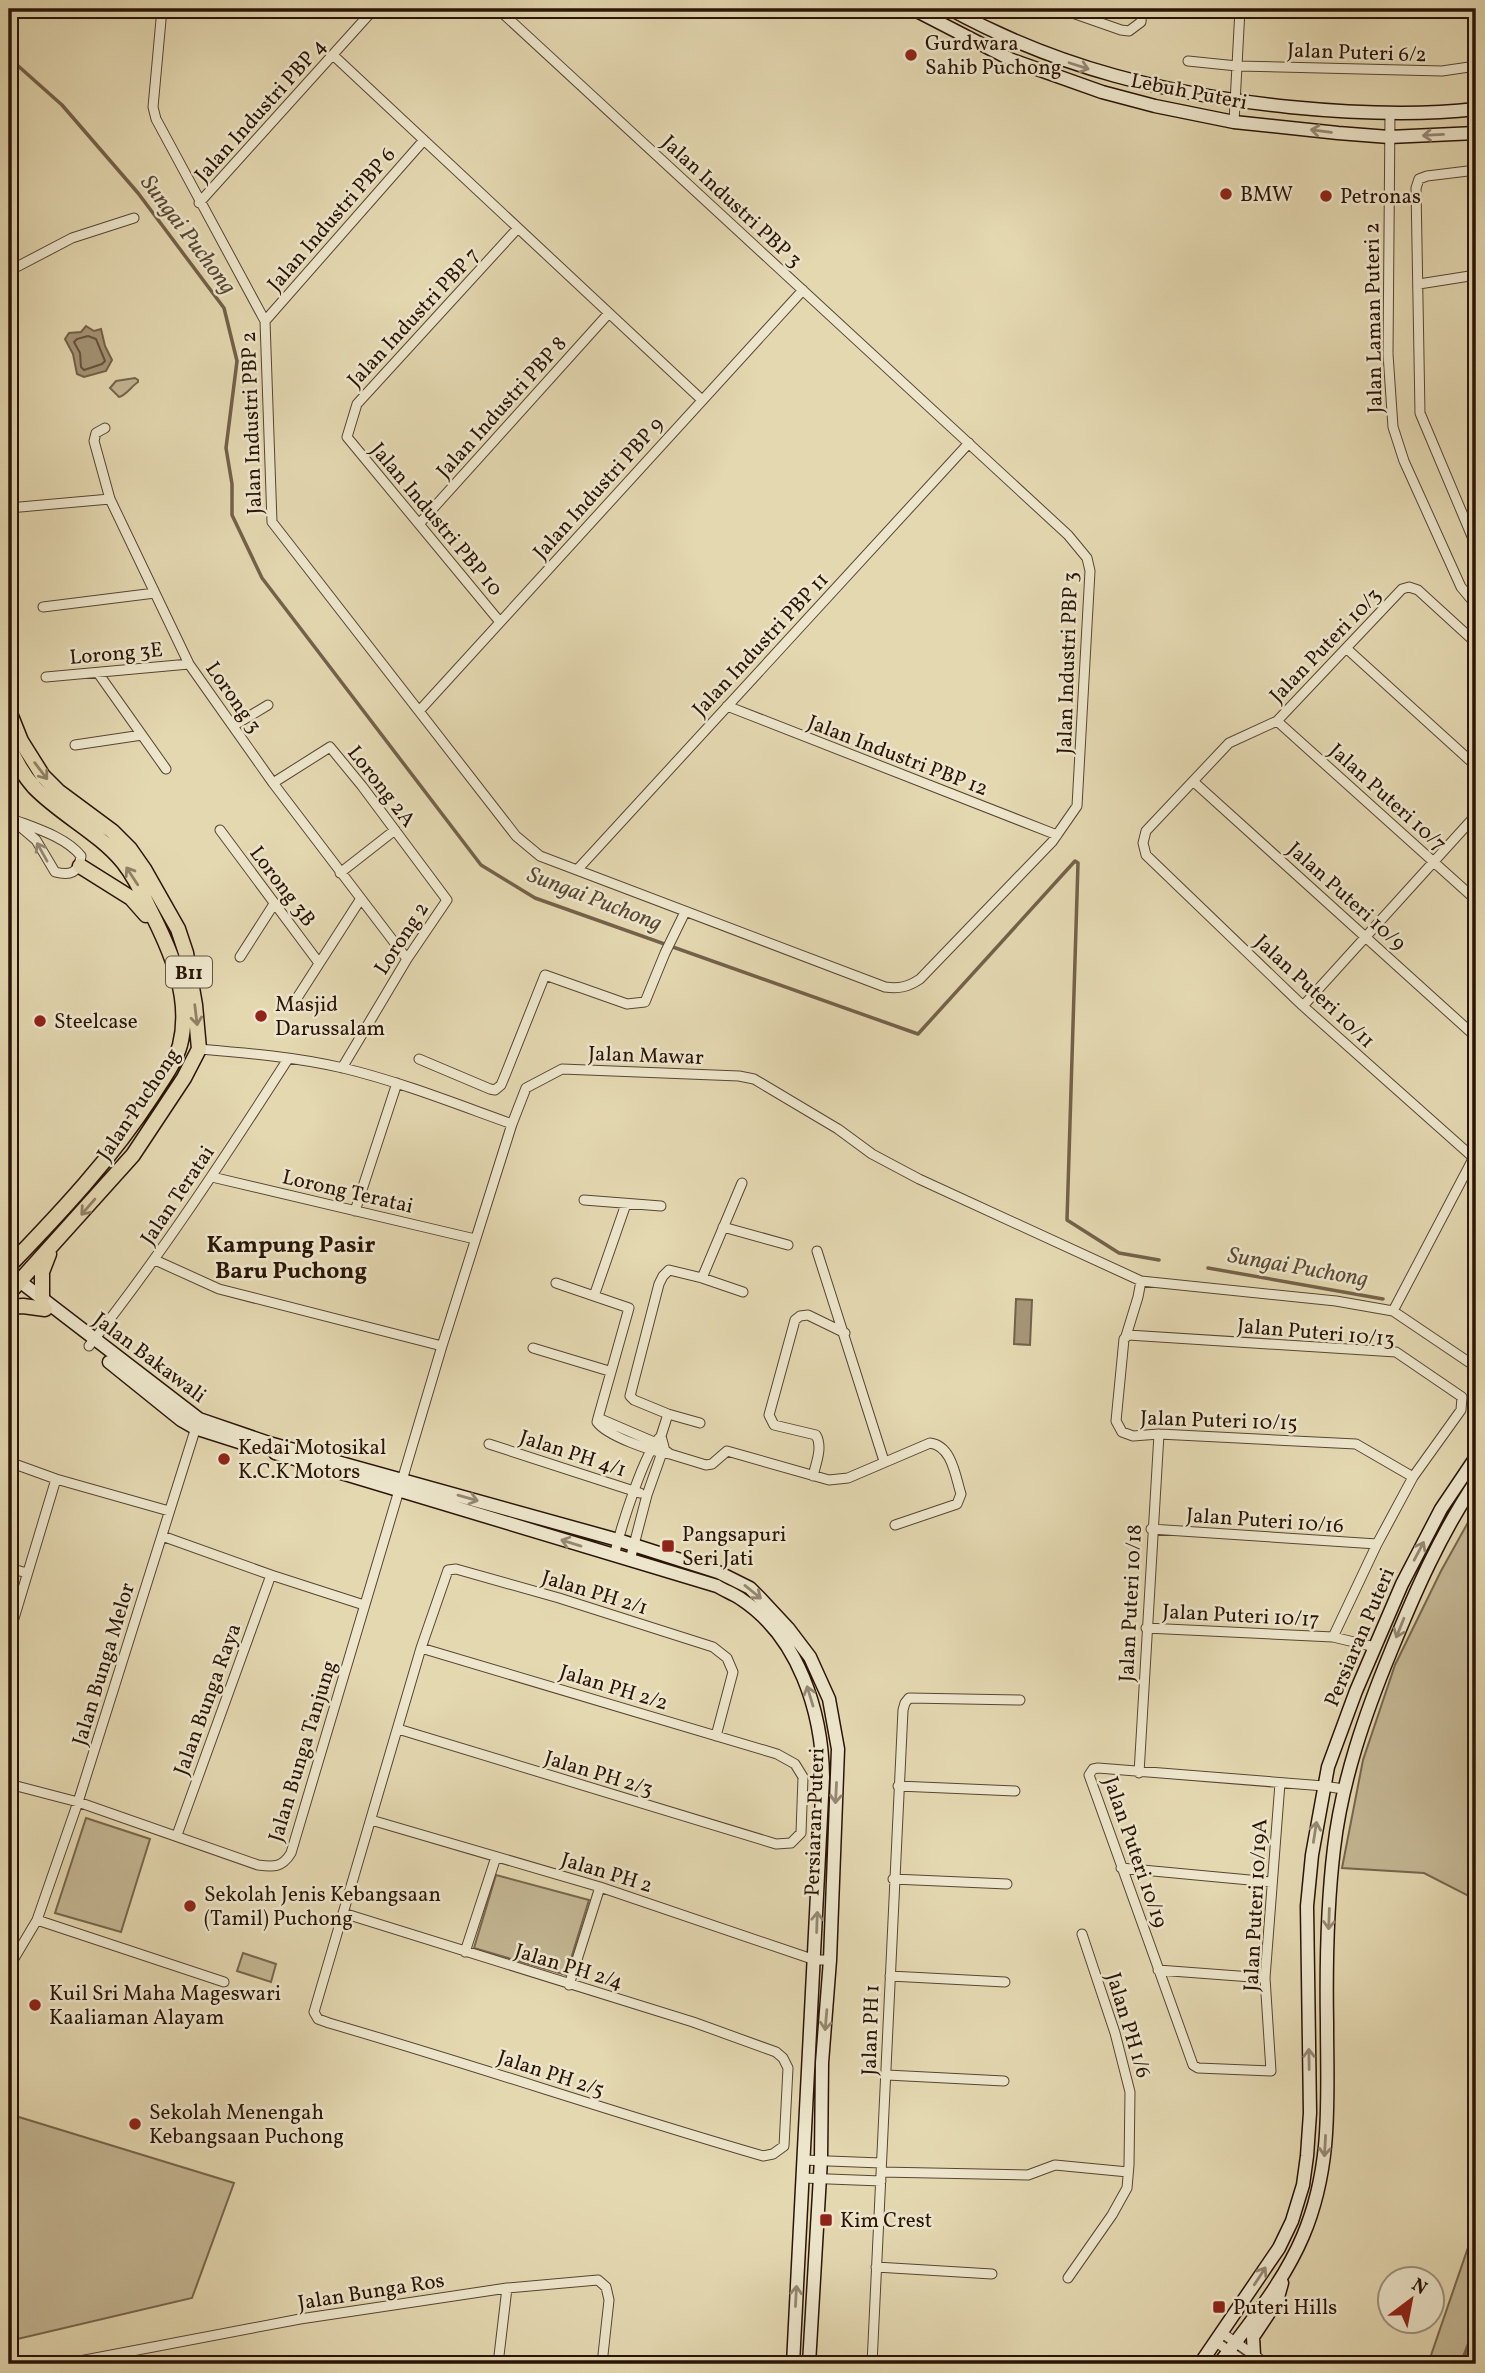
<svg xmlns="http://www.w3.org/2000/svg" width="1485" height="2373" viewBox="0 0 1485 2373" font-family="Vollkorn,serif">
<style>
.green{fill:#c4b794;stroke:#77664e;stroke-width:2}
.water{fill:#a59577;stroke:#74614a;stroke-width:2}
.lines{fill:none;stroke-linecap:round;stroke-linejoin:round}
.shore{stroke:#68543f;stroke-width:2}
.stream{stroke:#74614a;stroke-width:3.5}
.street-casing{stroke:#584532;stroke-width:11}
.secondary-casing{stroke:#2a1407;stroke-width:15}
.primary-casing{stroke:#2a1407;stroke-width:17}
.street{stroke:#ede6cc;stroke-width:9}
.secondary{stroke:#ede6cc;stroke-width:12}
.primary{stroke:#e4d8b1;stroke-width:14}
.oneway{stroke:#958873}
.oneway2{stroke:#908064}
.poi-dot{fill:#8f2418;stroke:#ede6cc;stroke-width:2.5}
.labels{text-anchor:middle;stroke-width:5;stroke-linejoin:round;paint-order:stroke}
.shield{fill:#ede6cc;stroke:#645342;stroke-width:2}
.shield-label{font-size:19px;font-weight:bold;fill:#2a1407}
.poi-label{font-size:21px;fill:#2a1407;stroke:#ede6cc;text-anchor:start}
.street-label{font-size:21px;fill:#2a1407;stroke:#ede6cc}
.water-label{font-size:23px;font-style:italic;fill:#5b4834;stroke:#ede6cc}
.neighbourhood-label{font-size:23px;font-weight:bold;fill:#2a1407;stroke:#ede6cc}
</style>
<rect width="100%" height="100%" fill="#e4d8b1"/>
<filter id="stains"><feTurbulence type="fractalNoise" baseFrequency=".00286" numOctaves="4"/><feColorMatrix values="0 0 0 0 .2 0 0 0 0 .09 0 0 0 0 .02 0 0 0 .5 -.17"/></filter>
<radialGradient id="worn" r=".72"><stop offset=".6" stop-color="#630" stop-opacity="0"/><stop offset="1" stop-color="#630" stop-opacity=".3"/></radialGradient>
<path class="green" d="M 135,378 L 138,380 L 138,382 C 132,386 125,396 119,397 L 110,388 L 116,381 Z
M 1476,1508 L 1476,2345 L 1468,2364 L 1428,2364 L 1473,2233 L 1471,1897 L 1424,1873 L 1342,1868 L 1363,1760 L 1395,1665 L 1441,1571 Z
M 86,1818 L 150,1839 L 121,1932 L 55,1913 Z
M 496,1875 L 589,1900 L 566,1975 L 474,1948 Z
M 243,1953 L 276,1964 L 271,1982 L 237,1971 Z
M 9,2114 L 234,2183 L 192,2298 L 9,2341 Z"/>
<path class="water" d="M 86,326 L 94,331 L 101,329 L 105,346 L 112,360 L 106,371 L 84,377 L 77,374 L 73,354 L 65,339 L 69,333 L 81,332 Z
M 1016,1299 L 1032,1300 L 1030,1345 L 1014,1344 Z"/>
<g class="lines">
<path class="shore" d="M 88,336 L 96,339 L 105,361 L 102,364 L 84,370 L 81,367 L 80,353 L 74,342 L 77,339 Z"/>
<path class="stream" d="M 9,61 L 16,64 L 62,105 L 138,193 L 224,308 L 237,361 L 226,448 L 232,484 L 232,515 L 262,578 L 481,865 L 535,898 L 918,1034 L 1075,861 L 1078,863 L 1067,1220 L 1119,1253 L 1159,1260
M 1208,1268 L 1383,1299
M 1461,2364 L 1476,2325"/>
<g class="street-casing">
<path id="street" d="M 162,9 L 153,107 L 156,119 L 265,321 L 272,522 L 516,836 L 540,856 L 885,987 C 899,989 908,987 920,979 L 1052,842 L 1077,806 L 1090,571 L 1087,558 L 1068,535 L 498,9
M 1061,9 L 1121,30 L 1129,31 L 1141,22 L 1142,9
M 333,55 L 702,400
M 1188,61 L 1237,66 L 1442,71 L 1476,66
M 1390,113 L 1388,354 L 1393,427 L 1404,461 L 1461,587 L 1476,605
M 1234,122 L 1240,9
M 1476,170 L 1427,176 L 1419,179 L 1416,188 L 1420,413 L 1476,546
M 199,203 L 374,9
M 9,271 L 72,238 L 134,218
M 1419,284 L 1476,275
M 265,321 L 424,140
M 105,428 L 96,433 L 94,441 L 110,499 L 189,664 L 273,783 L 407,959
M 9,508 L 110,499
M 419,524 L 609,313
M 43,607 L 155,593
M 500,622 L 347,437 L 357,404 L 518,228
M 1476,643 L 1418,590 L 1409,587 L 1402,589 L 1277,721 L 1229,743 L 1146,831 L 1143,843 L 1146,855 L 1303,1006 L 1476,1160
M 1346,648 L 1476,766
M 98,673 L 166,769
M 46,677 L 189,664
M 727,706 L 1057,835
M 420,710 L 803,290
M 1277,721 L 1476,900
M 233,726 L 268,705
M 75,745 L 142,735
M 1194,782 L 1476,1037
M 273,783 L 330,747 L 362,786 L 447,900 L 407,959 L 342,1068
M 9,817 L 36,840 L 55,872 C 70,876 79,873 81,856 C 66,837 35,828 12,819
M 220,830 L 319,963
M 577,870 L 969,443
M 340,873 L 395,830
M 240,957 L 274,904
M 297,998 L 360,900
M 1303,1006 L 1476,815
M 199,1049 C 247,1053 296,1057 343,1068 C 401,1082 456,1104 512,1124
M 419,1059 L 490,1089 L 495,1090 L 501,1085 L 506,1073 L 545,975 L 627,1004 L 645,1002 L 665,953 L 685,912
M 212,1177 L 475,1239
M 584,1200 L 661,1206
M 355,1211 L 397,1083
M 723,1227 L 788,1245
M 817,1251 L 884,1461
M 155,1260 L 219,1289 L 442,1346
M 702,1278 L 742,1183
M 556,1283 L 629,1308 L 598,1418 L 597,1422 C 607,1436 653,1452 670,1454 L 654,1442 L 598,1418
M 594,1296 L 626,1204
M 1393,1311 L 1475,1155
M 1126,1336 L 1138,1297 L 1141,1281
M 89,1346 C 161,1255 225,1157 288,1059
M 533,1348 L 609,1371
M 700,1423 L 668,1414 L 634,1400 L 630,1396 L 659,1284 L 663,1276 L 669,1270 L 702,1278 L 743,1292
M 661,1436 L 668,1414
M 489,1444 L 640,1493
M 670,1454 L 706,1465 L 712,1464 L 727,1451 L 829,1480 L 848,1478 L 930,1443 C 952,1446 955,1475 961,1494 L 957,1504 L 895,1525
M 9,1462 L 56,1479 L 169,1511
M 813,1476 C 816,1463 823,1447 816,1435 L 774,1425 L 769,1415 L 795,1320 L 800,1316 L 808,1315 L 845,1333
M 1151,1529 L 1377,1544
M 162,1536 L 271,1575 L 364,1605
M 614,1556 C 620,1531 644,1451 661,1436 L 664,1447 L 647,1495 L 630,1560
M 9,1568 L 27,1573
M 1146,1628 L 1333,1637 L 1375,1647
M 9,1635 L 56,1479
M 1333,1637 L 1377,1544 L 1413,1477 L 1461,1410 L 1462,1397 L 1396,1352 L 1128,1335 L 1124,1339 L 1116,1421 L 1122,1432 L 1133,1436 L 1159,1434 L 1356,1444 L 1413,1477
M 398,1729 L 776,1844 L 791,1843 L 801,1833 L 803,1777 L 795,1764 L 777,1754 L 421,1648
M 1139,1773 L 1159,1434
M 1280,1783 L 1265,1978 L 1271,2071 L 1198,2068 L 1193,2065 L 1089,1775 L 1093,1769 L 1098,1768 L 1324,1786 L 1343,1789
M 9,1784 L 78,1802 L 258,1865 C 273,1867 282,1868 291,1853 L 442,1346 L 512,1124 L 526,1088 L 562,1069 L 739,1076 L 754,1079 L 838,1129 L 872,1154 L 919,1179 L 1141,1281 L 1336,1301 L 1393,1311 L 1476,1367
M 898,1786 L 1015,1791
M 371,1820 L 600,1887 L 815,1960 L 830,1960
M 177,1835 L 271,1575
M 1121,1868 L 1271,1882
M 893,1879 L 1007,1884
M 343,1913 L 693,2022 L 776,2052 L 783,2058 L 788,2068 L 784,2146 L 773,2154 L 763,2156 C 618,2114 474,2065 329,2023 L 318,2019 L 314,2012 L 421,1648 L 448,1570 L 456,1569 L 559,1598 L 713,1647 L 727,1658 L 733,1672 L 716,1736
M 37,1920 L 224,1982
M 465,1952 L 496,1857
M 9,1967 L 37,1920 L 78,1802 L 197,1424
M 1158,1970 L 1265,1978
M 890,1976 L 1005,1982
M 569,1985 L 600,1887
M 887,2075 L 1004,2081
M 803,2160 L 881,2163
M 881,2172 L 1028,2175 L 1055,2165 L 1128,2172
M 803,2178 L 881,2181
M 876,2267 L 992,2274
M 1068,2278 L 1112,2215 L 1127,2188 L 1129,2165 L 1130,2092 L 1115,2033 L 1082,1934
M 1222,2333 L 1267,2364
M 1216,2342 L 1248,2364
M 129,2353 L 139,2364
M 64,2364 L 300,2319 L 507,2288 L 598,2280 L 606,2287 L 609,2300 L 602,2364
M 498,2364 L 507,2288
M 872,2364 L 903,1710 L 905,1703 L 909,1698 L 1020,1700"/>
</g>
<g class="secondary-casing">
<path id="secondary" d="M 913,9 L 1012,60 L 1102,92 L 1155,106 L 1234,122 L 1338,133 L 1389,137 L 1476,133
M 950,9 C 1060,69 1166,94 1290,107 C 1351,113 1415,116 1476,109
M 9,1273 L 199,1419 L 269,1443 L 618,1540 L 718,1572 L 750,1588 L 761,1599 L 788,1628 L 810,1657 L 829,1699 L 838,1749 L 830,1960 L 822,2063 L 821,2159 L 809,2364
M 109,1362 L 181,1420 L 195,1428 L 258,1448
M 275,1453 L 717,1586 C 725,1591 734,1594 741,1599 C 799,1637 822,1712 823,1777 L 793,2364
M 1254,2355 L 1253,2337 L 1277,2301 L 1282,2283
M 1200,2364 L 1279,2248 L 1292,2221 L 1303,2185 L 1307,2156 L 1310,2113 L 1307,1906 L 1312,1855 L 1328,1767 L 1356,1691 L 1402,1584 L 1441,1509 L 1476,1457
M 1219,2364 C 1249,2324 1283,2283 1303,2236 C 1333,2165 1327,2097 1327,2023 C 1326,1965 1327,1906 1334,1848 C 1342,1780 1365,1714 1391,1651 C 1415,1592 1440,1535 1476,1481"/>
</g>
<g class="primary-casing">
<path id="primary" d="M 9,711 L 21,741 L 43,776 L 58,791 L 112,831 L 130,849 L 144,869 L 178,929 L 186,953 L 195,1005 L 199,1049 L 184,1078 L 133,1155 L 9,1293
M 9,747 C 16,761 23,775 34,787 C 61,815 98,832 123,862 C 134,876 142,892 149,908 C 170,949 192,997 180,1045 C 175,1063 162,1080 152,1096 C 111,1159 61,1212 9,1266
M 80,866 L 131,898 L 146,915
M 42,1298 L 42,1272 L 49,1254
M 9,1307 L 23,1306 L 45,1309"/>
</g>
<use href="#street" class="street"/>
<use href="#secondary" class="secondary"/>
<use href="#primary" class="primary"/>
</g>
<defs><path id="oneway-shaft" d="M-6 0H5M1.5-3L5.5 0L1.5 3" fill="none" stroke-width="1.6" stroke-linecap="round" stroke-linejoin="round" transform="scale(1.75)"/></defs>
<g class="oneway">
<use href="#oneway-shaft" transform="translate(1079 66) rotate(18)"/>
<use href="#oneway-shaft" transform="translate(1321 131) rotate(-173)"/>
<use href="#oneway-shaft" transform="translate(1433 135) rotate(177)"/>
<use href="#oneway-shaft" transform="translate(42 852) rotate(-119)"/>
<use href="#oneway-shaft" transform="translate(468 1498) rotate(16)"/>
<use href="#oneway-shaft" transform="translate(571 1543) rotate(-163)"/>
<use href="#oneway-shaft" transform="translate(1419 1551) rotate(-62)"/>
<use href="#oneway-shaft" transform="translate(753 1592) rotate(39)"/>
<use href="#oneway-shaft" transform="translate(1400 1628) rotate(112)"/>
<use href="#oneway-shaft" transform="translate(810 1696) rotate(-107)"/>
<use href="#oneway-shaft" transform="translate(836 1793) rotate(93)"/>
<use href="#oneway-shaft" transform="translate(1315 1832) rotate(-81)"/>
<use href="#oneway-shaft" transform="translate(1329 1919) rotate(92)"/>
<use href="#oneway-shaft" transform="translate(817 1922) rotate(-88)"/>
<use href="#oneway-shaft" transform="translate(826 2020) rotate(95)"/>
<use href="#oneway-shaft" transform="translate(1309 2059) rotate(-91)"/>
<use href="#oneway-shaft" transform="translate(1325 2146) rotate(93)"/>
<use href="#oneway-shaft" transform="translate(1260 2276) rotate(-57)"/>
<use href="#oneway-shaft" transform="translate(796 2296) rotate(-87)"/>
</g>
<g class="oneway2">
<use href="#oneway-shaft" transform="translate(41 771) rotate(53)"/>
<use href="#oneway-shaft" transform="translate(132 876) rotate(-123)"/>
<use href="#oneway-shaft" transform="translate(196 1015) rotate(83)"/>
<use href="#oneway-shaft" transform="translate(88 1207) rotate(131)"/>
</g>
<g class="poi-dot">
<circle cx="911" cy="55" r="7"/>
<circle cx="1226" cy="194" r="7"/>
<circle cx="1326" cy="196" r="7"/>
<circle cx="261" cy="1016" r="7"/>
<circle cx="40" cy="1021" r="7"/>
<circle cx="224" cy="1459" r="7"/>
<rect x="661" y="1539" width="14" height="14" rx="3.5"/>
<circle cx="190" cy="1906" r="7"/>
<circle cx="35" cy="2005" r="7"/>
<circle cx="135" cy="2124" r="7"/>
<rect x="819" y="2213" width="14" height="14" rx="3.5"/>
<rect x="1212" y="2300" width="14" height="14" rx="3.5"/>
</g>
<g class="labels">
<rect class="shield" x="166" y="956.5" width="46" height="31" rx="5"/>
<g class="shield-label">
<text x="189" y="979">B11</text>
</g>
<g class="poi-label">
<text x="925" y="50">Gurdwara<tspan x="925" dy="24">Sahib Puchong</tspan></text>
<text x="1240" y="201">BMW</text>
<text x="1340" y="203">Petronas</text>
<text x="275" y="1011">Masjid<tspan x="275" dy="24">Darussalam</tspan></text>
<text x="54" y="1028">Steelcase</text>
<text x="238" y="1454">Kedai Motosikal<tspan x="238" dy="24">K.C.K Motors</tspan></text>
<text x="682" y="1541">Pangsapuri<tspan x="682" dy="24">Seri Jati</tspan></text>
<text x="204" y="1901">Sekolah Jenis Kebangsaan<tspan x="204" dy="24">(Tamil) Puchong</tspan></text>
<text x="49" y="2000">Kuil Sri Maha Mageswari<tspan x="49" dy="24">Kaaliaman Alayam</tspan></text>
<text x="149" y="2119">Sekolah Menengah<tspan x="149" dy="24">Kebangsaan Puchong</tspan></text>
<text x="840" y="2227">Kim Crest</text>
<text x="1233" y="2314">Puteri Hills</text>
</g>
<g class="street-label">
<text transform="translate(1357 52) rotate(2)" y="7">Jalan Puteri 6/2</text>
<text transform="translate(1189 91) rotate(11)" y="7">Lebuh Puteri</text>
<text transform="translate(260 110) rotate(-48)" y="7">Jalan Industri PBP 4</text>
<text transform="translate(732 201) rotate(43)" y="7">Jalan Industri PBP 3</text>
<text transform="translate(331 219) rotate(-49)" y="7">Jalan Industri PBP 6</text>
<text transform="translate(413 317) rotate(-47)" y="7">Jalan Industri PBP 7</text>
<text transform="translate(1373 318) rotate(-91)" y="7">Jalan Laman Puteri 2</text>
<text transform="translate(501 407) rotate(-48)" y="7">Jalan Industri PBP 8</text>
<text transform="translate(251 423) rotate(-92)" y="7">Jalan Industri PBP 2</text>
<text transform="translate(598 488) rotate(-48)" y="7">Jalan Industri PBP 9</text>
<text transform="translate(437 519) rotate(50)" y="7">Jalan Industri PBP 10</text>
<text transform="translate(760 644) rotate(-47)" y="7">Jalan Industri PBP 11</text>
<text transform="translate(1325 645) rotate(-46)" y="7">Jalan Puteri 10/3</text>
<text transform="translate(116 653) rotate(-5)" y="7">Lorong 3E</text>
<text transform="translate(1067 663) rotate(-88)" y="7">Jalan Industri PBP 3</text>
<text transform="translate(234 697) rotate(55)" y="7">Lorong 3</text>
<text transform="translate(898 755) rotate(21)" y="7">Jalan Industri PBP 12</text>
<text transform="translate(382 786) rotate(52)" y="7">Lorong 2A</text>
<text transform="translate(1388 797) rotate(42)" y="7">Jalan Puteri 10/7</text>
<text transform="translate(283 886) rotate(53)" y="7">Lorong 3B</text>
<text transform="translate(1347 896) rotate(42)" y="7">Jalan Puteri 10/9</text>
<text transform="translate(401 938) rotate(-57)" y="7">Lorong 2</text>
<text transform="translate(1315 991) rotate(43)" y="7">Jalan Puteri 10/11</text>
<text transform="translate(646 1055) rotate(2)" y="7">Jalan Mawar</text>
<text transform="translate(138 1104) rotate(-56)" y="7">Jalan Puchong</text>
<text transform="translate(348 1191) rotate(13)" y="7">Lorong Teratai</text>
<text transform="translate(177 1195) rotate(-56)" y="7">Jalan Teratai</text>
<text transform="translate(1316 1332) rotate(5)" y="7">Jalan Puteri 10/13</text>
<text transform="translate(150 1357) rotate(37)" y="7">Jalan Bakawali</text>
<text transform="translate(1219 1420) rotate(2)" y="7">Jalan Puteri 10/15</text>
<text transform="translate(573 1453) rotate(18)" y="7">Jalan PH 4/1</text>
<text transform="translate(1265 1520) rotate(4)" y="7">Jalan Puteri 10/16</text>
<text transform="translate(595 1592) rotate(17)" y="7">Jalan PH 2/1</text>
<text transform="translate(1130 1603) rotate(-87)" y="7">Jalan Puteri 10/18</text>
<text transform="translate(1241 1615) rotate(3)" y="7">Jalan Puteri 10/17</text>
<text transform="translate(1359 1637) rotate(-67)" y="7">Persiaran Puteri</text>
<text transform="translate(103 1664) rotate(-73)" y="7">Jalan Bunga Melor</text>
<text transform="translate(614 1687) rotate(17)" y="7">Jalan PH 2/2</text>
<text transform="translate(207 1699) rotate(-70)" y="7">Jalan Bunga Raya</text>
<text transform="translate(302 1751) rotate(-73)" y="7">Jalan Bunga Tanjung</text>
<text transform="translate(599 1773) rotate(17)" y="7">Jalan PH 2/3</text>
<text transform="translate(814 1822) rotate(-88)" y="7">Persiaran Puteri</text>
<text transform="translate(1136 1852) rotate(71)" y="7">Jalan Puteri 10/19</text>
<text transform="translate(607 1872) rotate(17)" y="7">Jalan PH 2</text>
<text transform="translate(1255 1905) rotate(-87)" y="7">Jalan Puteri 10/19A</text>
<text transform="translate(569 1966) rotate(17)" y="7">Jalan PH 2/4</text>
<text transform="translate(1129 2025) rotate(73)" y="7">Jalan PH 1/6</text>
<text transform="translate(870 2030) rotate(-88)" y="7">Jalan PH 1</text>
<text transform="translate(551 2073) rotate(18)" y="7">Jalan PH 2/5</text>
<text transform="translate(371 2291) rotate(-9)" y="7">Jalan Bunga Ros</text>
</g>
<g class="water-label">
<text transform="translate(189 234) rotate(53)" y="8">Sungai Puchong</text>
<text transform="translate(595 898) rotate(21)" y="8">Sungai Puchong</text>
<text transform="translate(1298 1266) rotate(10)" y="8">Sungai Puchong</text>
</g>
<g class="neighbourhood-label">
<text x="291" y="1252">Kampung Pasir<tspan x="291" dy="26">Baru Puchong</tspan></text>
</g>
</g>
<rect width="1485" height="2373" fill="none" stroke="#e4d8b1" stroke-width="35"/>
<rect x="10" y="10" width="1464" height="2352" fill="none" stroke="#2a1407" stroke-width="3.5"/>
<rect x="18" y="18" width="1450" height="2338" fill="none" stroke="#2a1407" stroke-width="2"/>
<g transform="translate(1411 2300) rotate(32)"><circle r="33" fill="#ede6cc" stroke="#9f927d" stroke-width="2"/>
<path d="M0-5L12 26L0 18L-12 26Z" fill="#8f2418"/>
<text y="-10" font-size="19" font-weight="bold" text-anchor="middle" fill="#2a1407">N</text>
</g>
<rect width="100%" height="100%" filter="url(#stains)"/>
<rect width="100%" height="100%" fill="url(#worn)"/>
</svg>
